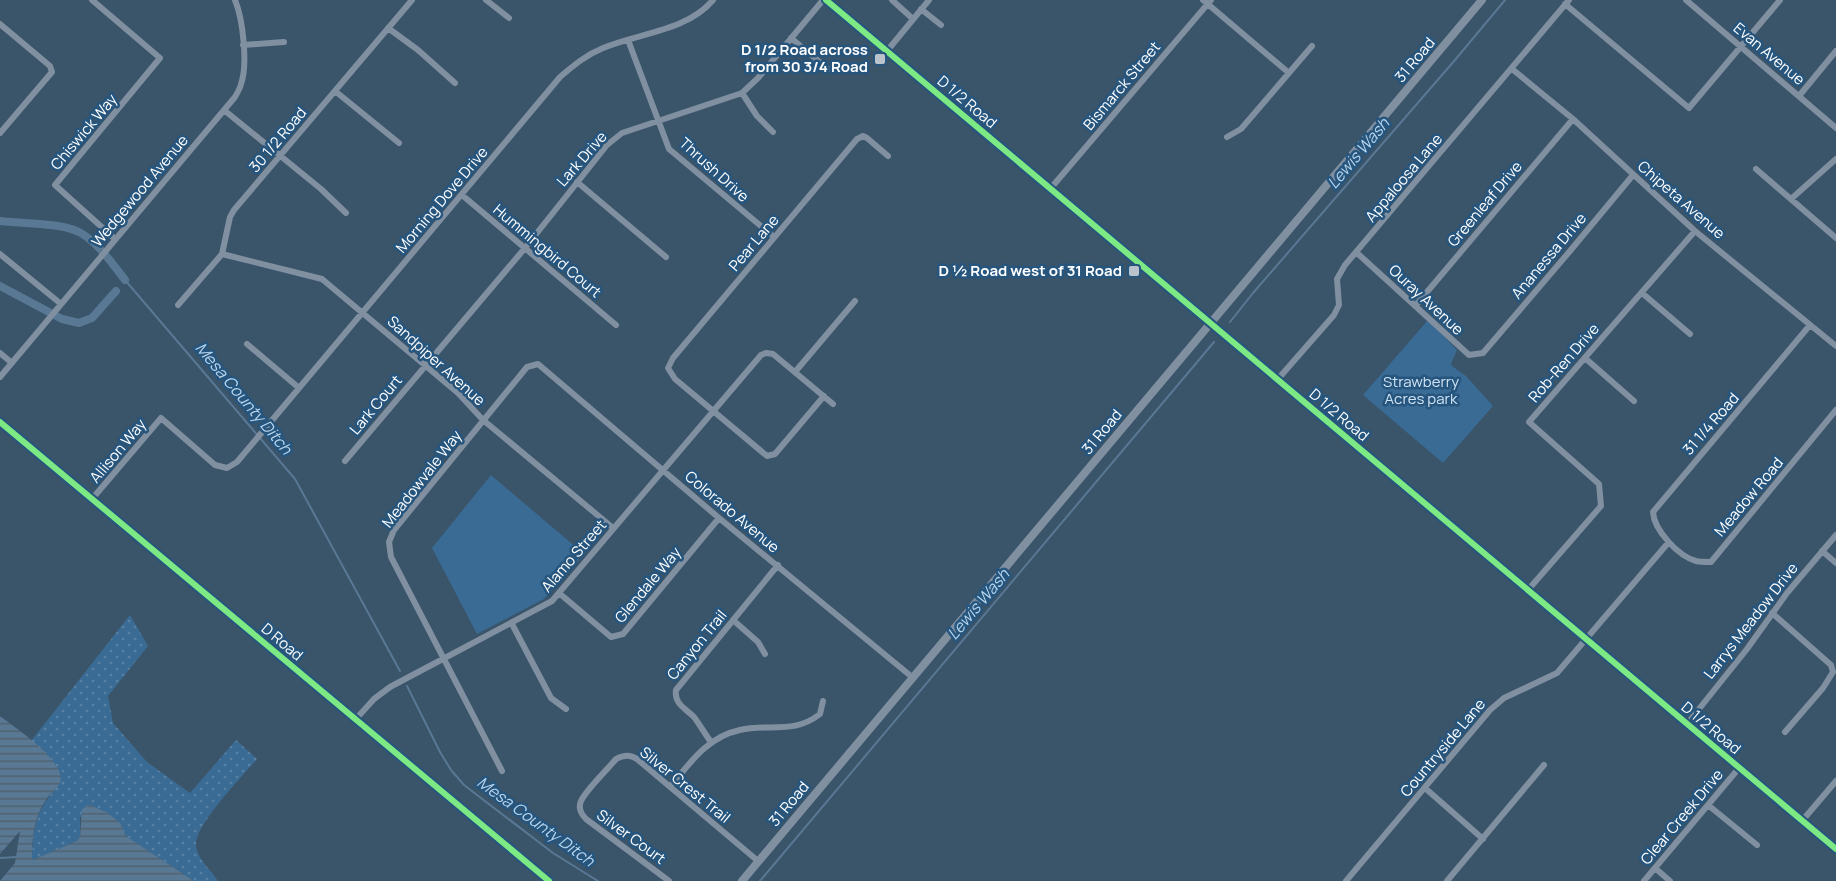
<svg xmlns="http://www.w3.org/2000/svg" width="1836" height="881" viewBox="0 0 1836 881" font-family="Manrope,sans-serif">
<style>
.grass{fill:url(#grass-dots)}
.green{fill:#3a6b94}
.water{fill:url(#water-rules)}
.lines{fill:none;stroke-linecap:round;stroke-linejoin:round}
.stream{stroke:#587894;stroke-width:2}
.canal{stroke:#587894;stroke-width:8}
.minor{stroke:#8090a0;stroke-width:6}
.tertiary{stroke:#8090a0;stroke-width:8}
.secondary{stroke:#7b8d9d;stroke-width:8}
.cycleway-casing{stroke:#26557e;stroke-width:10}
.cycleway{stroke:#7ce984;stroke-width:6}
.poi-dot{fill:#bac3cb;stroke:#26557e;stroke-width:2}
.labels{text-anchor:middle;stroke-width:5;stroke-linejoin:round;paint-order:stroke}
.poi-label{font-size:15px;font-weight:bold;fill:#fff;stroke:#26557e;text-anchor:end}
.street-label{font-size:15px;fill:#fff;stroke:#26557e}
.park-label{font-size:15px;fill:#cfe3f4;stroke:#26557e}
.water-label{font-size:16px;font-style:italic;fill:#b7d5ed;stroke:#26557e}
</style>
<defs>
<pattern id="grass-dots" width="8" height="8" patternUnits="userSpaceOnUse" patternTransform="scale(1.5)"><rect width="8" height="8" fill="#3a6b94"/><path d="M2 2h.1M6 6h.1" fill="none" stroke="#5881a4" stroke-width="1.8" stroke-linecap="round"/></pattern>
<pattern id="water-rules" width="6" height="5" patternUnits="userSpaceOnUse" patternTransform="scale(1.5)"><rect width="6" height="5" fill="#587894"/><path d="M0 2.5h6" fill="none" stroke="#526270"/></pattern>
</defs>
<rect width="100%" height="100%" fill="#3a546a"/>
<path class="grass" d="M 130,615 L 148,646 L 108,696 L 113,723 L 147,762 L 190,793 L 236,740 L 257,759 C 243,776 194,825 196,846 C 198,860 211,870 218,881 L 194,881 L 126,836 L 120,823 L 80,817 L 80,837 L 77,841 L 32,860 C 33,824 36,811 60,783 L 31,741 Z"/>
<path class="green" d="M 1428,320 L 1457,350 L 1451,364 L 1452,366 L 1466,376 L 1493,406 L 1443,463 L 1363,395 Z
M 491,475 L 584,554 L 544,599 L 477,634 L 432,548 Z"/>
<path class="water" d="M 0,716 C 15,728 67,761 60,783 C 58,788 51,793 48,797 C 34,816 32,837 32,860 L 77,841 L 80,837 L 82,809 L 90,805 L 108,813 L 120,823 L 126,836 L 194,881 L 0,881 L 15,863 L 20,831 L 0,854 Z"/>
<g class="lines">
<path class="stream" d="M 125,280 L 295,479 L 400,671
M 1230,322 L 1253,293 L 1455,60 L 1505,0
M 407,686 L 440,752 L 451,770 L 464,785 L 553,853 L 598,881
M 0,858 L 17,857
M 760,881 L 1214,342"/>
<path class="canal" d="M 0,221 C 22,224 66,222 84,235 C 100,246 113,264 125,280
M 0,286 L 62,319 L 79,323 L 92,318 L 116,291"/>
<path class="minor" d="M 92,0 L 160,58 L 55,185 L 115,239
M 486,0 L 509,18
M 892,0 L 913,19
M 1203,0 L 1289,73
M 1686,0 L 1836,128
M 1565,4 L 1689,108 L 1780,0
M 921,9 L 941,25
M 0,24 L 50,66 L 52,72 L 0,133
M 388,28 L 418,50 L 455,83
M 791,38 L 828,69
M 628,40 L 669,149 L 774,237
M 243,45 L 284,42
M 887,51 L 929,0
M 1512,69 L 1573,119 L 1695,231 L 1836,346
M 335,91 L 399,143
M 742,93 L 757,116 L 773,132
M 1799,96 L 1836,51
M 224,110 L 321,189 L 346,213
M 1227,137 L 1241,129 L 1312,46
M 1756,169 L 1836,238
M 577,182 L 666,257
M 1051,188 L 1211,0
M 462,195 L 616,325
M 1791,199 L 1836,159
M 1356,252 L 1469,355 L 1483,353 L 1570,251 L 1633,175
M 0,254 L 61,304
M 222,254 L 322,279 L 458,393 L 483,420 L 613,528
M 1642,293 L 1690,334
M 178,305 L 222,254 L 230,217 L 234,210 L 412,0
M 1416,305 L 1573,119
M 1810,325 L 1653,512 C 1654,530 1678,556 1696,561 C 1700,562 1706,562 1711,562 L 1836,410
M 247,344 L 299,388
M 0,353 L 12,363
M 1585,358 L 1634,401
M 795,372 L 855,301
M 0,377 L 235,97 C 237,93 240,89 241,84 C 248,65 243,19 235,0
M 1278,379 L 1334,315 L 1339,305 L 1337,279 L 1345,265 L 1569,0
M 824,396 L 775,454 L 767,456 L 675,379 L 668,368 L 673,358 L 857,139 L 863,136 L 867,138 L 888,156
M 345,461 L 525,248 L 607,145 L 622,133 L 742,93 L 758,78 L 823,0
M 92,499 L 161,418 L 215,465 L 227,468 L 237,462 L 560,77 C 574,65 586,55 603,48 C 639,33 687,31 713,0
M 1822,551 L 1836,563
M 1528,590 L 1601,506 L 1599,484 L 1529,422 L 1695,231
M 559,593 L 611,637 L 623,634 L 719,518
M 1772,613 L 1831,665 L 1833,672 L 1823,688 L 1785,732
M 733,620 L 758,642 L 765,654
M 512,624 L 551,698 L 566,709
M 355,720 L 374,699 L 390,687 L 552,601 L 761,355 L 766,353 L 773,354 L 833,404
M 1687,724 L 1747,649 L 1787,593 L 1836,535
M 711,742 C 705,734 700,725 694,717 C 685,708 674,704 676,690 L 778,565
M 502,771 L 391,557 L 389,542 L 394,530 L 527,367 L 538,364 L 719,518 L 912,677
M 670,787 C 690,763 707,737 740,730 C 770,723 793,735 820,714 L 823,701
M 1425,788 L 1483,839
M 1708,805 L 1757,845
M 1802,821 L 1836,781
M 1655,868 L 1670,881
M 669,881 L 586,819 C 581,814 578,808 581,801 C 586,790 607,770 616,759 C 623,755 630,754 637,759 L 758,861
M 1346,881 L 1490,710 L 1504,698 L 1557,673 L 1668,543
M 1447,881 L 1544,765
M 1644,881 L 1739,768"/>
<path class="tertiary" d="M 0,422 L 549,881
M 742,881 L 1482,0"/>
<path class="secondary" d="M 826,0 L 1836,849"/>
<g class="cycleway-casing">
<path id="cycleway" d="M 826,0 L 1836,849
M 0,422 L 549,881"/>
</g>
<use href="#cycleway" class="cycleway"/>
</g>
<g class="poi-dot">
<rect x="874" y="53" width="12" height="12" rx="3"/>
<rect x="1128" y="265" width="12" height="12" rx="3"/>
</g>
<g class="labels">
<g class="poi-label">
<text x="868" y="55">D 1/2 Road across<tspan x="868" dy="17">from 30 3/4 Road</tspan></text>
<text x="1122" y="276">D ½ Road west of 31 Road</text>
</g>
<g class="street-label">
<text transform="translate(1769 54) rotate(40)" y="5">Evan Avenue</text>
<text transform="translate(1415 60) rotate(-50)" y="5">31 Road</text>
<text transform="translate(1122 86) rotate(-50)" y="5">Bismarck Street</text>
<text transform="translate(967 102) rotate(40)" y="5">D 1/2 Road</text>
<text transform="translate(84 132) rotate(-50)" y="5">Chiswick Way</text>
<text transform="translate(278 140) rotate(-50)" y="5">30 1/2 Road</text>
<text transform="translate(582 159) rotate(-49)" y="5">Lark Drive</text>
<text transform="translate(714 170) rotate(42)" y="5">Thrush Drive</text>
<text transform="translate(1404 178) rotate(-50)" y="5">Appaloosa Lane</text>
<text transform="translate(140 191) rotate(-50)" y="5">Wedgewood Avenue</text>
<text transform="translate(442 200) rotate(-50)" y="5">Morning Dove Drive</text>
<text transform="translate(1681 200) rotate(41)" y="5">Chipeta Avenue</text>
<text transform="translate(1485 204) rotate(-50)" y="5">Greenleaf Drive</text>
<text transform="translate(754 243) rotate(-50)" y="5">Pear Lane</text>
<text transform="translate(547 251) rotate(40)" y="5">Hummingbird Court</text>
<text transform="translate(1549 256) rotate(-50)" y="5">Ananessa Drive</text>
<text transform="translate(1426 300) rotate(43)" y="5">Ouray Avenue</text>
<text transform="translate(436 361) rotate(42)" y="5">Sandpiper Avenue</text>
<text transform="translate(1564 363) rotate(-49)" y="5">Rob-Ren Drive</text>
<text transform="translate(376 405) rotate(-50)" y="5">Lark Court</text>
<text transform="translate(1339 415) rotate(40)" y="5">D 1/2 Road</text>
<text transform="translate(1711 424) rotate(-49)" y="5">31 1/4 Road</text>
<text transform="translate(1102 432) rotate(-50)" y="5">31 Road</text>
<text transform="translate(118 451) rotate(-50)" y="5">Allison Way</text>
<text transform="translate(422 479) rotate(-52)" y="5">Meadowvale Way</text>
<text transform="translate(1749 497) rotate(-50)" y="5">Meadow Road</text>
<text transform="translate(732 512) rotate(40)" y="5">Colorado Avenue</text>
<text transform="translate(574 556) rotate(-49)" y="5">Alamo Street</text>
<text transform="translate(648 585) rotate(-50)" y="5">Glendale Way</text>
<text transform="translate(1751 621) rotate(-52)" y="5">Larrys Meadow Drive</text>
<text transform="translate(282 642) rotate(40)" y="5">D Road</text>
<text transform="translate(697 645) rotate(-51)" y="5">Canyon Trail</text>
<text transform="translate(1711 728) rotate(40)" y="5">D 1/2 Road</text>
<text transform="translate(1443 748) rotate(-50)" y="5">Countryside Lane</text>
<text transform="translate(685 785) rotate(39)" y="5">Silver Crest Trail</text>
<text transform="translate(789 804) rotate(-50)" y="5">31 Road</text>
<text transform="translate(1682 817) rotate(-50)" y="5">Clear Creek Drive</text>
<text transform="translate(631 837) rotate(36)" y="5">Silver Court</text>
</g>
<g class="park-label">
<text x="1421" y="387">Strawberry<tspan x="1421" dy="17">Acres park</tspan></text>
</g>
<g class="water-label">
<text transform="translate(1358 153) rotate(-50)" y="6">Lewis Wash</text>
<text transform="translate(244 398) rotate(50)" y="6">Mesa County Ditch</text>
<text transform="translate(978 604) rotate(-50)" y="6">Lewis Wash</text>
<text transform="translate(536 821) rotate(36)" y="6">Mesa County Ditch</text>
</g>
</g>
</svg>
